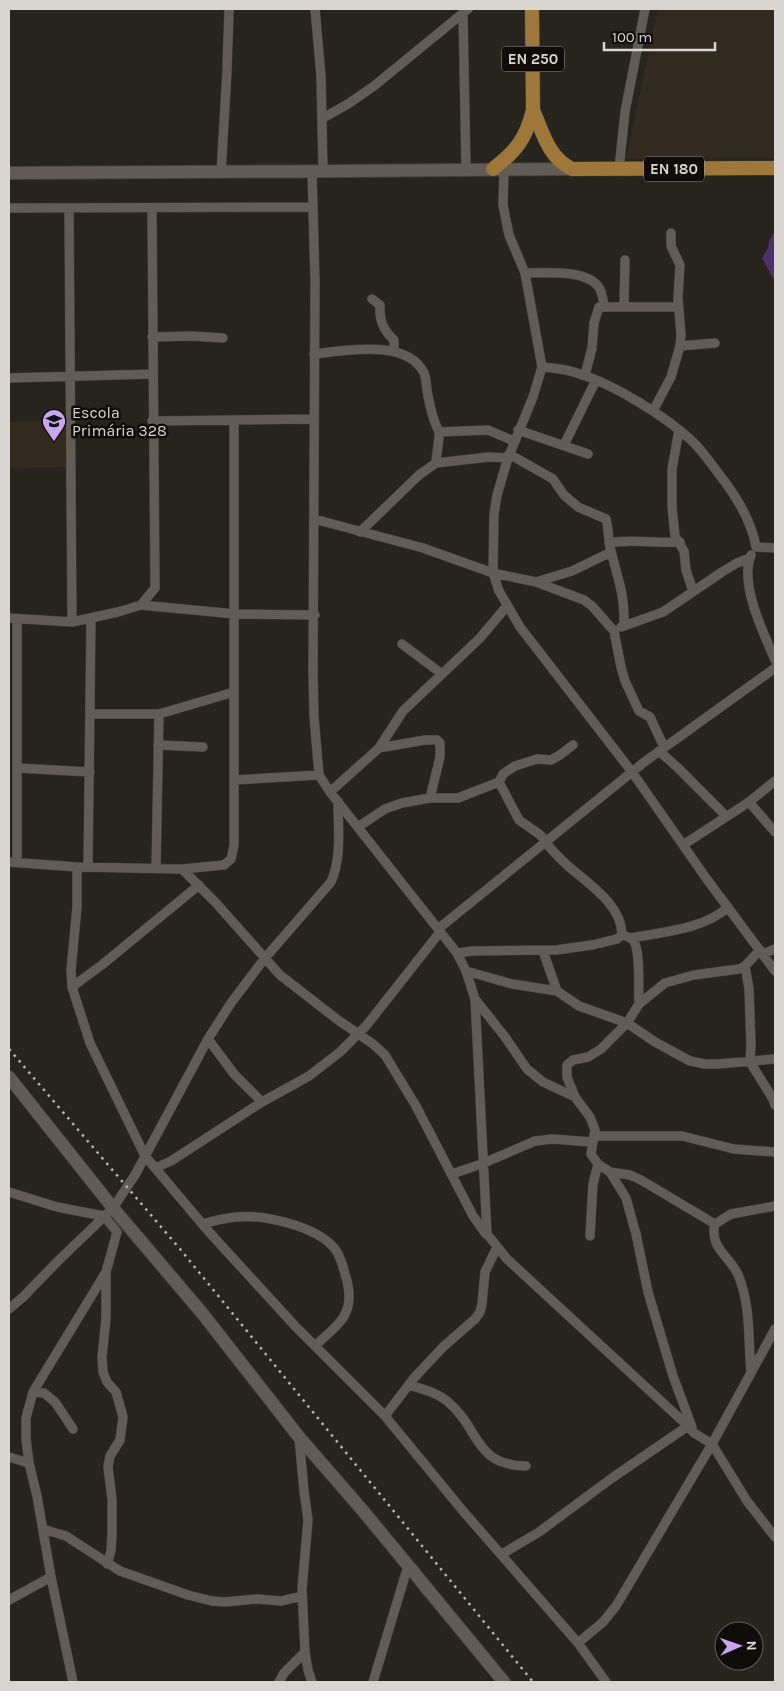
<svg xmlns="http://www.w3.org/2000/svg" width="784" height="1691" viewBox="0 0 784 1691" font-family="Karla,sans-serif">
<style>
.built{fill:#332a1f}
.green{fill:#4e306b}
.lines{fill:none;stroke-linecap:round;stroke-linejoin:round}
.street-casing{stroke:#44413c;stroke-width:10}
.secondary-casing{stroke:#44413c;stroke-width:14}
.primary-casing{stroke:#44413c;stroke-width:15}
.street{stroke:#615c55;stroke-width:9}
.secondary{stroke:#615c55;stroke-width:12}
.primary{stroke:#9e773b;stroke-width:14}
.rail{stroke:#b7b4b0;stroke-width:2.5;stroke-dasharray:2.5 5;stroke-linecap:butt}
.labels{text-anchor:middle;stroke-width:5;stroke-linejoin:round;paint-order:stroke}
.shield{fill:#0f0c0a;stroke:#9c9996;stroke-width:1}
.shield-label{font-size:15px;font-weight:bold;fill:#d9d6d2}
.poi-label{font-size:16px;fill:#d9d6d2;stroke:#0f0c0a;text-anchor:start}
</style>
<rect width="100%" height="100%" fill="#27231d"/>
<path class="built" d="M 658,9 L 775,9 L 775,158 L 626,159 Z
M 65,421 L 66,467 L 9,468 L 9,422 Z"/>
<path class="green" d="M 773,234 L 775,234 L 775,282 L 762,258 L 768,248 L 769,241 Z"/>
<g class="lines">
<g class="street-casing">
<path id="street" d="M 315,9 L 321,76 L 323,170
M 463,13 L 466,169
M 323,118 L 348,104 L 374,86 L 468,9
M 504,169 L 503,205 L 509,235 L 525,273 L 542,367 L 533,397 L 508,458 L 497,495 L 494,514 L 493,573 L 499,591 L 520,627 L 632,772 L 706,878 L 775,971
M 619,169 L 625,112 L 645,9
M 312,171 L 315,282 L 313,674 L 314,717 L 319,775 L 330,792 L 457,953 L 466,971 L 475,999 L 487,1234 L 507,1259 L 688,1426 L 694,1433 L 712,1444 L 747,1501 L 775,1537
M 221,173 L 227,71 L 229,9
M 9,208 L 313,207
M 69,208 L 72,622
M 525,273 C 545,273 584,269 598,286 C 602,291 603,299 604,305
M 372,299 L 380,305 C 379,320 383,330 394,340 L 394,351
M 624,306 L 625,260
M 152,337 L 192,336 L 223,338
M 680,346 L 715,343
M 314,354 C 344,351 407,338 424,373 C 427,380 426,388 428,396 C 430,406 432,416 436,425 C 437,428 439,430 439,432 C 440,437 436,456 436,463
M 542,367 C 556,368 570,370 583,375 C 616,386 665,416 691,440 C 704,452 714,468 725,482 C 739,501 752,523 756,547 L 775,548
M 585,375 L 592,348 L 594,323 L 599,307 L 678,307
M 9,378 L 153,374
M 653,411 L 671,377 L 680,346 L 681,335 L 678,298 L 680,265 L 671,246 L 671,233
M 152,421 L 314,419
M 518,430 L 588,454
M 679,430 L 672,469 L 672,507 L 675,536 L 684,551 L 686,570 L 693,591
M 439,432 L 488,430 L 514,441
M 564,445 L 596,380
M 509,454 L 553,479 L 564,495 L 578,507 L 606,519 C 609,530 608,541 611,551 C 618,580 625,594 624,626
M 314,519 L 423,548 L 493,573 L 536,582 L 584,600 L 592,606 L 614,631 L 621,667 L 625,681 L 639,711 L 650,717 L 664,747
M 360,532 L 419,475 L 436,463 L 489,457 L 508,458
M 609,543 C 632,538 656,544 680,542
M 751,555 C 739,584 764,634 775,660
M 536,582 L 572,571 L 611,552
M 141,605 L 155,588 L 152,208
M 9,618 L 72,622 L 118,612 L 141,605 L 235,614 L 315,615
M 621,627 L 663,612 L 722,572 L 737,563 L 750,558
M 402,644 L 442,674
M 91,714 L 159,714 L 234,692
M 158,745 L 203,747
M 379,748 L 425,740 L 437,740 L 440,743 L 440,757 L 430,798
M 659,751 L 677,767 L 726,816
M 18,768 L 90,772
M 234,780 L 319,775
M 499,782 L 519,820 L 539,834 L 546,841
M 330,792 L 379,748 L 403,711 L 480,638 L 507,606
M 749,802 L 775,832
M 358,827 L 385,809 L 402,803 L 430,798 L 458,798 L 499,782 L 503,774 L 515,766 L 537,759 L 551,760 L 560,755 L 573,745
M 545,842 C 552,850 559,858 567,865 C 587,883 622,904 622,935 C 626,936 630,937 633,940 C 641,949 638,990 639,1004
M 683,845 L 749,802 L 775,781
M 9,862 L 77,867 L 182,869 L 224,865 L 231,859 L 234,846 L 234,420
M 17,862 L 17,619
M 77,867 L 77,907 L 71,970 L 72,987 L 90,1043 L 145,1156 L 209,1232 L 296,1327 L 385,1416 L 463,1511 L 578,1643 L 606,1682
M 88,867 L 91,619
M 156,868 L 159,714
M 182,869 L 216,903 L 280,975 L 338,1020 L 373,1044 L 385,1055 L 416,1106 L 473,1216 L 486,1234
M 438,929 L 643,763 L 775,668
M 632,938 C 662,932 705,929 728,907
M 543,951 L 557,991
M 457,953 L 473,951 L 556,950 L 592,945 L 617,939 L 622,935
M 763,954 L 775,949
M 745,966 L 749,989 L 751,1045 L 750,1062 L 773,1099 L 775,1105
M 466,971 L 512,984 L 557,991 L 579,1006 L 627,1023 L 655,1042 L 690,1061 L 705,1064 L 718,1064 L 775,1059
M 72,987 L 103,964 L 199,885
M 475,999 L 505,1037 L 527,1069 L 543,1082 L 575,1097 L 590,1117 L 595,1130 L 591,1154 L 598,1164 L 610,1172 L 626,1198 L 636,1234 L 648,1292 L 673,1376 L 692,1427
M 208,1039 L 234,1074 L 262,1102
M 575,1097 L 567,1077 L 567,1065 L 573,1060 L 588,1057 L 601,1049 L 627,1023 L 639,1004 L 665,983 L 694,975 L 739,969 L 745,966 L 760,950
M 595,1136 L 682,1136 L 734,1149 L 775,1152
M 155,1168 L 171,1161 L 262,1102 L 309,1076 L 340,1052 L 366,1026 L 440,932
M 610,1172 L 630,1175 L 641,1180 L 715,1224
M 452,1174 L 484,1163 L 535,1141 L 553,1139 L 592,1142
M 9,1192 L 57,1207 L 104,1216 L 117,1232 L 106,1272 L 33,1392 L 26,1418 L 26,1439 L 29,1463 L 37,1496 L 51,1577 L 73,1682
M 202,1224 C 213,1221 225,1218 236,1217 C 263,1214 317,1226 335,1249 C 340,1256 343,1266 345,1274 C 350,1289 352,1304 343,1318 C 336,1328 324,1337 316,1345
M 590,1236 L 593,1184 L 598,1164
M 106,1272 L 106,1318 L 102,1357 L 103,1372 L 107,1382 L 116,1392 L 123,1417 L 120,1440 L 110,1456 L 108,1467 L 112,1499 L 112,1534 L 111,1551 L 107,1564
M 9,1309 L 23,1297 L 57,1262 L 113,1208 L 135,1175 L 208,1039 L 231,1003 L 265,958 L 331,882 C 342,857 338,828 338,801
M 751,1372 C 748,1340 751,1308 739,1277 C 731,1256 709,1249 715,1224 L 731,1214 L 775,1206
M 409,1385 C 422,1389 436,1392 447,1401 C 481,1429 473,1465 526,1466
M 33,1392 L 44,1393 L 55,1402 L 73,1429
M 385,1416 L 414,1378 L 443,1347 L 475,1319 L 480,1312 L 482,1304 L 485,1272 L 497,1247
M 299,1437 L 304,1491 L 308,1520 L 302,1589 L 305,1652 L 308,1670 L 312,1682
M 9,1457 L 29,1463
M 43,1529 L 66,1536 L 120,1571 L 188,1595 L 212,1601 L 225,1602 L 257,1599 L 281,1601 L 302,1596
M 502,1554 L 539,1532 L 612,1478 L 688,1426
M 9,1600 L 51,1577
M 578,1643 L 603,1622 L 616,1606 L 712,1444 L 775,1329
M 279,1682 L 284,1673 L 305,1652
M 373,1682 L 408,1566"/>
</g>
<g class="secondary-casing">
<path id="secondary" d="M 9,173 C 197,173 384,170 572,169
M 9,1077 L 113,1208 L 202,1313 L 299,1437 L 364,1512 L 504,1682"/>
</g>
<g class="primary-casing">
<path id="primary" d="M 533,110 C 543,133 548,157 572,169 L 775,168
M 493,169 C 516,151 526,139 533,110 L 532,9"/>
</g>
<use href="#street" class="street"/>
<use href="#secondary" class="secondary"/>
<use href="#primary" class="primary"/>
<path class="rail" d="M 9,1049 L 180,1249 L 533,1682"/>
</g>
<defs>
<g id="school-pin" transform="scale(1.25)"><path d="M0 17L-7.5 6A9.5 9.5 0 1 1 7.5 6Z" fill="#c8a6ef" stroke="#0f0c0a"/><path d="M0-5L7-2L0 1L-7-2ZM-4 1L0 2.5L4 1V4Q0 6-4 4Z" fill="#111"/></g>
</defs>
<g fill-rule="evenodd">
<use href="#school-pin" x="54" y="421"/>
</g>
<g class="labels">
<g class="shield">
<rect x="502" y="46.5" width="62" height="25" rx="4"/>
<rect x="644" y="156.5" width="60" height="25" rx="4"/>
</g>
<g class="shield-label">
<text x="533" y="64">EN 250</text>
<text x="674" y="174">EN 180</text>
</g>
<g class="poi-label">
<text x="72" y="418">Escola<tspan x="72" dy="18">Primária 328</tspan></text>
</g>
</g>
<rect width="784" height="1691" fill="none" stroke="#d9d6d2" stroke-width="20"/>
<g transform="translate(739 1646) rotate(88)"><circle r="24" fill="#0f0c0a" stroke="#605d5a"/>
<path d="M0-4L9 19L0 12L-9 19Z" fill="#c8a6ef"/>
<text y="-8" font-size="14" font-weight="bold" text-anchor="middle" fill="#d9d6d2">N</text>
</g>
<path d="M604 42v8h111v-8" fill="none" stroke="#d9d6d2" stroke-width="2.5"/>
<text x="612" y="42" font-size="15" fill="#d9d6d2" stroke="#0f0c0a" stroke-width="4" paint-order="stroke">100 m</text>
</svg>
